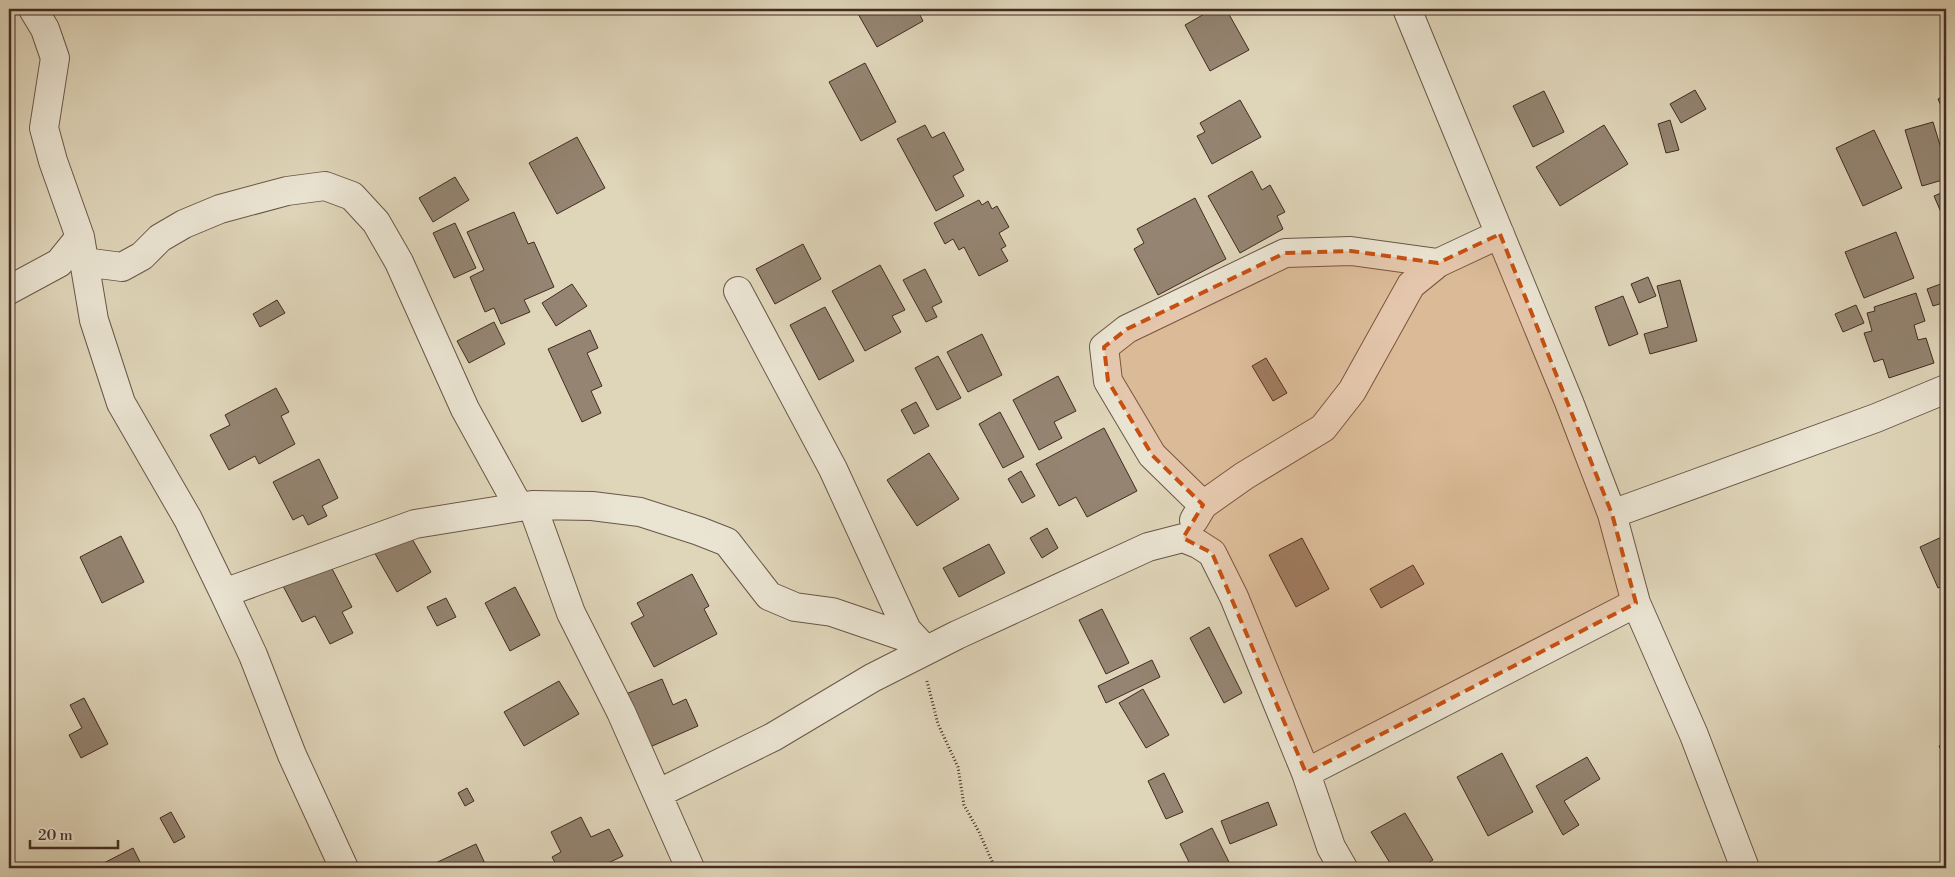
<svg xmlns="http://www.w3.org/2000/svg" width="1955" height="877" viewBox="0 0 1955 877" font-family="'Libre Bodoni',serif">
<style>
.building{fill:#948471;stroke:#432c23}
.lines{fill:none;stroke-linecap:round;stroke-linejoin:round}
.minor-casing{stroke:#6a5648;stroke-width:30}
.path{stroke:#432c23;stroke-width:3;stroke-dasharray:1 2.5;stroke-linecap:butt}
.minor{stroke:#eae4d2;stroke-width:28}
.marked{fill:#c75011;fill-opacity:0.2;stroke:#c75011;stroke-width:4;stroke-dasharray:10 6;stroke-linejoin:round}
</style>
<rect width="100%" height="100%" fill="#dfd5b9"/>
<filter id="stains"><feTurbulence type="fractalNoise" baseFrequency=".004" numOctaves="4"/><feColorMatrix values="0 0 0 0 .2 0 0 0 0 .09 0 0 0 0 .02 0 0 0 .5 -.17"/></filter>
<radialGradient id="worn" r=".72"><stop offset=".6" stop-color="#630" stop-opacity="0"/><stop offset="1" stop-color="#630" stop-opacity=".3"/></radialGradient>
<path class="building" d="M 862,9 L 917,9 L 923,21 L 877,47 L 857,12 Z
M 1213,9 L 1226,9 L 1249,50 L 1210,71 L 1185,25 Z
M 865,63 L 896,122 L 861,141 L 829,82 Z
M 1695,90 L 1706,109 L 1681,123 L 1670,104 Z
M 1544,91 L 1564,132 L 1533,147 L 1513,106 Z
M 1946,95 L 1946,117 L 1938,99 Z
M 1240,100 L 1261,137 L 1212,164 L 1197,136 L 1205,132 L 1200,123 Z
M 1670,120 L 1679,150 L 1666,153 L 1658,124 Z
M 1933,122 L 1946,165 L 1946,179 L 1922,186 L 1905,130 Z
M 925,125 L 932,138 L 944,132 L 964,170 L 953,176 L 964,196 L 936,211 L 897,139 Z
M 1604,125 L 1628,164 L 1560,206 L 1536,167 Z
M 1874,130 L 1902,188 L 1863,206 L 1836,148 Z
M 577,137 L 605,188 L 557,214 L 529,163 Z
M 1252,171 L 1262,190 L 1270,185 L 1285,212 L 1277,216 L 1283,229 L 1240,253 L 1208,196 Z
M 455,177 L 469,200 L 433,222 L 419,198 Z
M 1946,191 L 1946,224 L 1934,196 Z
M 1195,198 L 1226,259 L 1158,295 L 1134,249 L 1144,243 L 1137,229 Z
M 979,200 L 982,205 L 988,201 L 992,209 L 997,206 L 1009,227 L 999,233 L 1006,246 L 1001,249 L 1008,261 L 979,276 L 964,247 L 959,250 L 953,239 L 945,244 L 934,223 Z
M 514,212 L 528,244 L 534,242 L 554,287 L 524,300 L 530,312 L 501,324 L 494,308 L 485,312 L 470,277 L 484,270 L 467,232 Z
M 455,223 L 476,268 L 454,278 L 433,233 Z
M 1896,232 L 1914,278 L 1864,298 L 1845,252 Z
M 803,244 L 821,279 L 775,304 L 756,269 Z
M 880,265 L 905,310 L 892,316 L 901,332 L 865,351 L 832,291 Z
M 925,269 L 942,302 L 932,307 L 937,317 L 926,322 L 903,280 Z
M 1648,277 L 1656,296 L 1639,303 L 1631,284 Z
M 1680,280 L 1697,341 L 1650,354 L 1644,334 L 1668,327 L 1657,286 Z
M 1946,282 L 1946,302 L 1933,306 L 1927,289 Z
M 572,284 L 587,306 L 556,326 L 542,303 Z
M 1916,293 L 1925,321 L 1914,325 L 1918,340 L 1926,338 L 1934,363 L 1889,378 L 1883,359 L 1874,362 L 1864,333 L 1872,331 L 1867,313 L 1875,311 L 1874,307 Z
M 1623,296 L 1638,334 L 1609,346 L 1595,307 Z
M 277,300 L 285,313 L 260,327 L 253,314 Z
M 1856,305 L 1864,323 L 1843,332 L 1835,314 Z
M 825,307 L 854,361 L 819,380 L 790,325 Z
M 494,322 L 505,344 L 469,363 L 457,341 Z
M 590,330 L 598,348 L 587,353 L 602,386 L 591,391 L 601,413 L 582,422 L 548,349 Z
M 982,334 L 1002,375 L 968,392 L 947,352 Z
M 938,356 L 961,398 L 937,410 L 915,368 Z
M 1266,358 L 1287,393 L 1273,401 L 1252,366 Z
M 1058,376 L 1076,411 L 1054,422 L 1062,438 L 1039,450 L 1013,400 Z
M 276,388 L 289,412 L 281,416 L 295,444 L 259,464 L 255,456 L 229,470 L 210,435 L 230,425 L 225,415 Z
M 916,402 L 929,426 L 914,434 L 901,410 Z
M 1000,412 L 1024,457 L 1003,468 L 979,424 Z
M 1104,428 L 1137,491 L 1087,517 L 1076,497 L 1059,506 L 1036,464 Z
M 929,453 L 959,499 L 917,526 L 887,480 Z
M 319,459 L 338,498 L 322,506 L 327,516 L 308,525 L 303,515 L 293,520 L 273,482 Z
M 1021,471 L 1035,496 L 1022,503 L 1008,479 Z
M 1047,528 L 1058,548 L 1042,558 L 1030,538 Z
M 407,530 L 431,572 L 397,592 L 373,550 Z
M 1946,535 L 1946,585 L 1938,588 L 1920,547 Z
M 121,536 L 144,582 L 102,603 L 80,557 Z
M 1302,538 L 1329,589 L 1296,607 L 1269,555 Z
M 989,544 L 1005,573 L 959,597 L 943,568 Z
M 329,563 L 352,607 L 342,612 L 353,633 L 330,644 L 315,616 L 302,622 L 283,586 Z
M 1413,565 L 1424,584 L 1381,608 L 1370,589 Z
M 692,574 L 709,606 L 704,609 L 717,634 L 654,667 L 631,623 L 644,616 L 637,603 Z
M 515,587 L 540,635 L 510,651 L 485,603 Z
M 446,598 L 456,617 L 437,626 L 427,607 Z
M 1102,609 L 1129,663 L 1106,674 L 1079,620 Z
M 1209,627 L 1242,693 L 1224,703 L 1190,638 Z
M 1152,660 L 1160,677 L 1106,703 L 1098,686 Z
M 662,679 L 673,705 L 686,699 L 698,726 L 650,747 L 626,694 Z
M 559,681 L 579,714 L 524,746 L 504,712 Z
M 1143,689 L 1169,735 L 1146,748 L 1119,703 Z
M 84,698 L 108,744 L 81,758 L 69,735 L 82,728 L 70,705 Z
M 1946,743 L 1946,761 L 1939,746 Z
M 1502,753 L 1533,812 L 1488,836 L 1457,777 Z
M 1587,757 L 1600,779 L 1564,801 L 1579,825 L 1563,835 L 1536,786 Z
M 1164,773 L 1183,812 L 1166,819 L 1148,781 Z
M 467,788 L 474,801 L 465,806 L 458,793 Z
M 1268,802 L 1277,825 L 1230,844 L 1221,821 Z
M 171,812 L 185,837 L 174,843 L 160,818 Z
M 1405,813 L 1433,860 L 1419,868 L 1393,868 L 1371,832 Z
M 581,817 L 591,837 L 609,829 L 623,856 L 606,864 L 608,868 L 558,868 L 552,857 L 561,852 L 551,832 Z
M 1212,828 L 1232,868 L 1192,868 L 1180,844 Z
M 476,844 L 487,868 L 427,868 L 427,867 Z
M 133,848 L 143,868 L 94,868 Z"/>
<g class="lines">
<g class="minor-casing">
<path id="minor" d="M 33,9 L 45,29 L 55,58 L 44,128 L 53,161 L 80,237 L 94,320 L 121,403 L 188,519 L 224,593 L 253,655 L 292,755 L 344,868
M 1407,9 L 1569,402 L 1612,514 L 1636,603 L 1694,735 L 1745,868
M 84,262 L 122,267 L 142,256 L 160,238 L 184,224 L 220,209 L 287,191 L 325,186 L 352,196 L 376,222 L 399,262 L 465,409 L 519,507
M 9,290 L 59,263 L 80,237
M 738,291 L 833,469 L 907,630 L 920,644
M 532,505 L 571,613 L 621,712 L 690,868
M 1203,505 L 1152,455 L 1108,381 L 1104,347 L 1127,329 L 1285,253 L 1351,251 L 1438,263
M 1612,514 L 1876,418 L 1946,389
M 1194,520 L 1203,505 L 1244,476 L 1323,428 L 1352,391 L 1411,285 L 1438,263 L 1500,234
M 224,593 L 415,524 L 532,505 L 592,506 L 640,512 L 699,531 L 727,542 L 769,596 L 795,607 L 832,612 L 917,641
M 1306,773 L 1636,603
M 659,793 L 773,737 L 872,678 L 957,635 L 1148,547 L 1183,538 L 1198,544 L 1212,553 L 1234,597 L 1306,773 L 1331,847 L 1343,868"/>
</g>
<path class="path" d="M 927,681 L 938,724 L 958,767 L 964,805 L 979,832 L 995,868"/>
<use href="#minor" class="minor"/>
</g>
<path class="marked" d="M 1500,234 L 1612,514 L 1636,603 L 1306,773 L 1212,553 L 1183,538 L 1203,505 L 1152,455 L 1108,381 L 1104,347 L 1127,329 L 1285,253 L 1351,251 L 1438,263 Z"/>
<rect width="1955" height="877" fill="none" stroke="#dfd5b9" stroke-width="30"/>
<rect x="10" y="10" width="1935" height="857" fill="none" stroke="#432c23" stroke-width="2.5"/>
<rect x="15" y="15" width="1925" height="847" fill="none" stroke="#432c23"/>
<path d="M30 840v8h88v-8" fill="none" stroke="#432c23" stroke-width="2.5"/>
<text x="38" y="840" font-size="15" fill="#432c23" stroke="#eae4d2" stroke-width="4" paint-order="stroke">20 m</text>
<rect width="100%" height="100%" filter="url(#stains)"/>
<rect width="100%" height="100%" fill="url(#worn)"/>
</svg>
